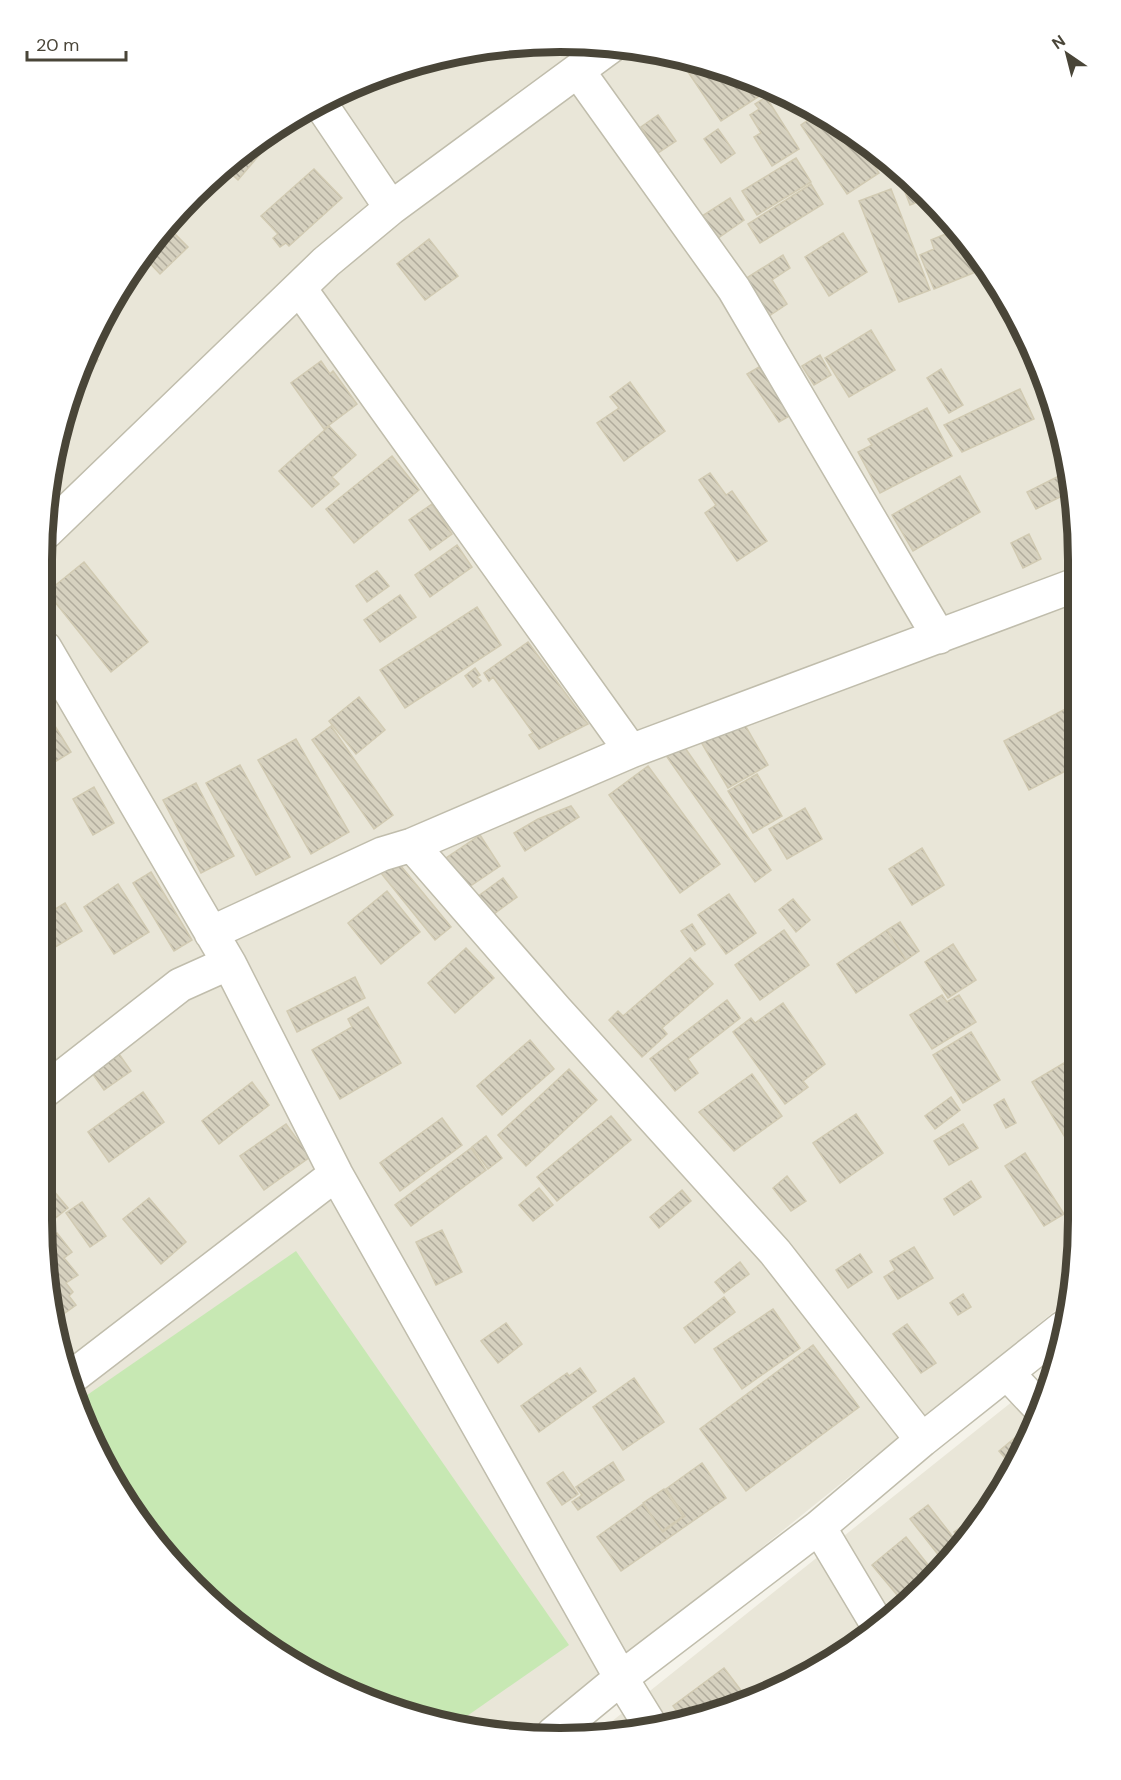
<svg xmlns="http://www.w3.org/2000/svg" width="1121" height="1780" viewBox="0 0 1121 1780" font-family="'DM Sans',sans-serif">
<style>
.residential{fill:#e9e6d8}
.grass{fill:#c7e8b3}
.building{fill:url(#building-back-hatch);stroke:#d1cab2;stroke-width:1.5}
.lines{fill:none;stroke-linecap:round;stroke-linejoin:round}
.minor-casing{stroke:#c0bdac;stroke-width:36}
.minor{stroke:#fff;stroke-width:33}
.rim{fill:none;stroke:#494538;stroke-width:8}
</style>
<defs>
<pattern id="building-back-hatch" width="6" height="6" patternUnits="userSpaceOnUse" patternTransform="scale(1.5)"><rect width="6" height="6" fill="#d6d1bf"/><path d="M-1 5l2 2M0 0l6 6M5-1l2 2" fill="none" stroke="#b0ab9c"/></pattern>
</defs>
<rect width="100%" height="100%" fill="#f5f3ea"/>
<path class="residential" d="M 595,43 L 695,60 L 790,96 L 876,149 L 951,219 L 1010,302 L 1061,426 L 1078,526 L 1075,1287 L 1072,1297 L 527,1737 L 394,1710 L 245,1631 L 130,1508 L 69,1386 L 42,1219 L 46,493 L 82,362 L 149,245 L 219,170 L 302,111 L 394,69 L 493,46 Z
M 1053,1369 L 1040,1418 L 972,1535 L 849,1650 L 695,1720 L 601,1730 Z"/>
<path class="grass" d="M 296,1251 L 569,1645 L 457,1723 L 394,1710 L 245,1631 L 130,1508 L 77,1402 Z"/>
<path class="building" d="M 524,45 L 513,53 L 508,46 Z
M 678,57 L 695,60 L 752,81 L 761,95 L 721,121 Z
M 766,97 L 799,149 L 772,166 L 754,137 L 761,133 L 750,115 L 759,109 L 755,104 Z
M 818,113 L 854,135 L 879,173 L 847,194 L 801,125 Z
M 658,115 L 676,141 L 658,153 L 641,127 Z
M 718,129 L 735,153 L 721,163 L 704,139 Z
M 253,146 L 261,153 L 238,180 L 224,167 Z
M 796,158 L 811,182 L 757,215 L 742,191 Z
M 314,169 L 342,198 L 289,246 L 286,243 L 280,247 L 273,238 L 278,234 L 261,216 Z
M 906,177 L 928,198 L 910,205 L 900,179 Z
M 811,184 L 823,204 L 760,243 L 748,224 Z
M 891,189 L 930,290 L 899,302 L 859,201 Z
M 730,198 L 744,220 L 714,241 L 699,218 Z
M 167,226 L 188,247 L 160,274 L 143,256 L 149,245 Z
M 958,229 L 965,239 L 978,271 L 934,289 L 920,255 L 934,249 L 931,240 Z
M 843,233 L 867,272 L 829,296 L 805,257 Z
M 429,239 L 458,276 L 425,300 L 397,264 Z
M 783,255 L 790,268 L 772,280 L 787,304 L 769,316 L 745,279 Z
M 871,330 L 895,370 L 849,397 L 825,358 Z
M 88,351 L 98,360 L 83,378 L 78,374 L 82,362 Z
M 820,355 L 831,375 L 814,385 L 802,366 Z
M 321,361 L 330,374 L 333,371 L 357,404 L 324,429 L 291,383 Z
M 759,367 L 791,415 L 779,422 L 747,374 Z
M 941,369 L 963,405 L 949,413 L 927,378 Z
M 630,382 L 665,431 L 624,461 L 597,423 L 619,408 L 610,397 Z
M 1020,389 L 1034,419 L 962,452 L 944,425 Z
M 927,408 L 952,456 L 880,493 L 858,452 L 872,445 L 868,439 Z
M 329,426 L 356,455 L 332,477 L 339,484 L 312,507 L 279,471 Z
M 392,456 L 419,490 L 354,543 L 326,509 Z
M 1069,471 L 1072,491 L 1036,509 L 1027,492 Z
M 710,473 L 726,495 L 732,491 L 767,541 L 737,561 L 705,513 L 716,505 L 699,480 Z
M 960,476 L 980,512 L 913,551 L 892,515 Z
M 432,504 L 452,534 L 430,550 L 409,520 Z
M 1029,534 L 1041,559 L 1023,568 L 1011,543 Z
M 457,545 L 472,567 L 430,597 L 415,575 Z
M 84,562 L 148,642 L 111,672 L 47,592 Z
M 377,571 L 389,586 L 367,602 L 356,586 Z
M 400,595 L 416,617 L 380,642 L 364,620 Z
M 477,607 L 501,645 L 405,708 L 380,670 Z
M 528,642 L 588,724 L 539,749 L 529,735 L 533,733 L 493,677 L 489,681 L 484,673 Z
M 475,668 L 480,675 L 477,677 L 481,681 L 473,687 L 465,676 Z
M 359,697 L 385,730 L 356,754 L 329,721 Z
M 1075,704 L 1077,708 L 1077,765 L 1029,790 L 1004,741 Z
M 50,718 L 71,752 L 45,768 L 45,721 Z
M 741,718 L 768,765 L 728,788 L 701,742 Z
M 331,726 L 393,815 L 374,829 L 312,740 Z
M 296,739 L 349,832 L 311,854 L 258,760 Z
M 683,745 L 771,870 L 755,882 L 667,757 Z
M 240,765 L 290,857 L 256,875 L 206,783 Z
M 648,766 L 720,864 L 680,893 L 609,795 Z
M 757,774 L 782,816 L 753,833 L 728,791 Z
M 196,783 L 234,856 L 201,873 L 163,800 Z
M 94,787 L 114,823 L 93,835 L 73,799 Z
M 571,806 L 579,817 L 525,851 L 514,833 L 538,819 Z
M 805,808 L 822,839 L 787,859 L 769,829 Z
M 480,835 L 500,866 L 463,891 L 443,860 Z
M 922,848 L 944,885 L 912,905 L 889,869 Z
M 396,860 L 451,927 L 435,940 L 381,873 Z
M 151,872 L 192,940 L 174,951 L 133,883 Z
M 503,878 L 517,897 L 487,919 L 470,902 Z
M 118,884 L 149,932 L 114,954 L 84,907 Z
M 387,891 L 420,932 L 381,964 L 348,923 Z
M 729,894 L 756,933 L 726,954 L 698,915 Z
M 793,899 L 810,920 L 796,932 L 779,910 Z
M 65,903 L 82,931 L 47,952 L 44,947 L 44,916 Z
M 900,922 L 919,951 L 906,960 L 887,930 Z
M 692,924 L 705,944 L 695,951 L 681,931 Z
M 784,930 L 809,965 L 760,1000 L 735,965 Z
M 887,930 L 906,960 L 856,993 L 837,964 Z
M 953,944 L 976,980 L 948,998 L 925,962 Z
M 466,948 L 494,978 L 455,1013 L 428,983 Z
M 690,958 L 713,984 L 662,1028 L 667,1034 L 642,1057 L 609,1020 L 618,1011 L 623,1016 Z
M 355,977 L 365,998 L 297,1032 L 287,1011 Z
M 942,995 L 947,1002 L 959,995 L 976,1022 L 932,1049 L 910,1015 Z
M 727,1000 L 740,1018 L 688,1059 L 698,1073 L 675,1091 L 650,1059 Z
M 783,1003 L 825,1064 L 803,1081 L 808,1087 L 785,1104 L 733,1032 L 751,1018 L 755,1023 Z
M 368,1007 L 401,1063 L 340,1099 L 312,1050 L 352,1027 L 348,1019 Z
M 971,1032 L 1000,1080 L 963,1103 L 933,1055 Z
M 530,1040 L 554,1069 L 502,1115 L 477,1086 Z
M 119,1054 L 131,1071 L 104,1090 L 92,1073 Z
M 1069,1060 L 1076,1070 L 1075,1154 L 1032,1082 Z
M 569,1069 L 597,1100 L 526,1166 L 498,1135 Z
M 752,1074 L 782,1116 L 734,1151 L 699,1112 Z
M 252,1082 L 269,1105 L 219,1144 L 202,1121 Z
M 143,1092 L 164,1122 L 109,1162 L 88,1132 Z
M 951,1097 L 960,1110 L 935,1129 L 925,1116 Z
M 1004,1099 L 1016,1123 L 1006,1128 L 994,1105 Z
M 856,1114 L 883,1153 L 840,1183 L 813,1143 Z
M 611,1116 L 631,1140 L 557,1201 L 537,1177 Z
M 442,1118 L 462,1145 L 400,1191 L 380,1163 Z
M 286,1124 L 310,1157 L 264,1190 L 240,1156 Z
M 963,1124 L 978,1148 L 949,1165 L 934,1141 Z
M 486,1136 L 502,1158 L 488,1169 L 472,1147 Z
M 471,1148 L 486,1170 L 411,1226 L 395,1205 Z
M 1025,1153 L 1064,1214 L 1044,1226 L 1005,1166 Z
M 787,1176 L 806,1201 L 791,1211 L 773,1188 Z
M 42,1177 L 68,1208 L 43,1228 L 42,1220 Z
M 971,1181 L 981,1197 L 954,1215 L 944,1199 Z
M 539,1188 L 553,1205 L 533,1221 L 519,1205 Z
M 682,1190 L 691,1201 L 659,1228 L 650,1217 Z
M 149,1198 L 186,1242 L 161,1264 L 123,1219 Z
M 82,1202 L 106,1236 L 90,1247 L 66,1213 Z
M 442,1230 L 462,1272 L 436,1285 L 416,1242 Z
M 57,1233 L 72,1252 L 64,1258 L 78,1275 L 66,1283 L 73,1292 L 69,1296 L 76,1305 L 58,1318 L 46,1242 Z
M 914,1247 L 933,1278 L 898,1299 L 884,1277 L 895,1270 L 890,1261 Z
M 860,1254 L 872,1272 L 848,1288 L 836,1270 Z
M 740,1262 L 749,1274 L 724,1293 L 715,1282 Z
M 963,1294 L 971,1307 L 958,1315 L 950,1303 Z
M 724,1297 L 735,1312 L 695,1343 L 684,1328 Z
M 773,1309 L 800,1348 L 742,1389 L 714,1349 Z
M 506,1323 L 522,1344 L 498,1363 L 481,1341 Z
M 907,1324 L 936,1363 L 921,1373 L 893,1334 Z
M 813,1345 L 859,1407 L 746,1491 L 700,1429 Z
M 580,1368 L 596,1391 L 539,1432 L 521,1406 L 567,1373 L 569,1376 Z
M 634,1378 L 664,1422 L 623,1450 L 593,1407 Z
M 1029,1426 L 1033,1430 L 1012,1466 L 999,1451 Z
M 613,1462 L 624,1480 L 578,1510 L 572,1502 L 582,1495 L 576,1487 Z
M 702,1463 L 726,1498 L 621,1571 L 597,1537 L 643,1504 L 663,1532 L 685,1516 L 666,1489 Z
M 563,1472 L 578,1494 L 562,1505 L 547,1483 Z
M 664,1489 L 683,1516 L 662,1531 L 643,1503 Z
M 928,1505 L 960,1546 L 944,1562 L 910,1519 Z
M 987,1508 L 975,1529 L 969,1521 Z
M 966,1524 L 973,1533 L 962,1544 L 954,1532 Z
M 906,1537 L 933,1571 L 902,1601 L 872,1565 Z
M 724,1668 L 746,1697 L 695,1720 L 684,1721 L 673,1706 Z"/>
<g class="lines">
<g class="minor-casing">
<path id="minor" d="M 578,71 L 734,289 L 939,637
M 320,103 L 391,208
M 300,289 L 631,751
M 46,532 L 326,262 L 391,208 L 611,46
M 45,648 L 229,963 L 336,1174 L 621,1678 L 650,1725
M 412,845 L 556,1010 L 775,1252 L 922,1440
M 211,933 L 382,854 L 412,845 L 631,751 L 1078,584
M 43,1092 L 180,985 L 229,963
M 1007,1373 L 1042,1410
M 68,1380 L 336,1174
M 819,1527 L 877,1624
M 553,1734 L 621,1678 L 819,1527 L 922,1440 L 1063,1328"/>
</g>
<use href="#minor" class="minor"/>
</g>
<path d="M0 0H1121V1780H0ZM560 52H560A508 508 0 0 1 1068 560V1220A508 508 0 0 1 560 1728H560A508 508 0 0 1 52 1220V560A508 508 0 0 1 560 52Z" fill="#fff" fill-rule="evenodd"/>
<path class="rim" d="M560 52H560A508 508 0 0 1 1068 560V1220A508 508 0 0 1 560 1728H560A508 508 0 0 1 52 1220V560A508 508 0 0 1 560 52Z"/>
<g transform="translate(1067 54) rotate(325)" stroke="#ffffff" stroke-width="4.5" paint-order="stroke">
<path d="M0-4.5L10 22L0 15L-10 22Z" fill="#494538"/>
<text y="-9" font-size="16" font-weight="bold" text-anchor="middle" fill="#494538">N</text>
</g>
<path d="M27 51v9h99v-9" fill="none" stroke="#494538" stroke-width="3"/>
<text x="36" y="51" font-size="18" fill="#494538" stroke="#ffffff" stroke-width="4.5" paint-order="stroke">20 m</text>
</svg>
